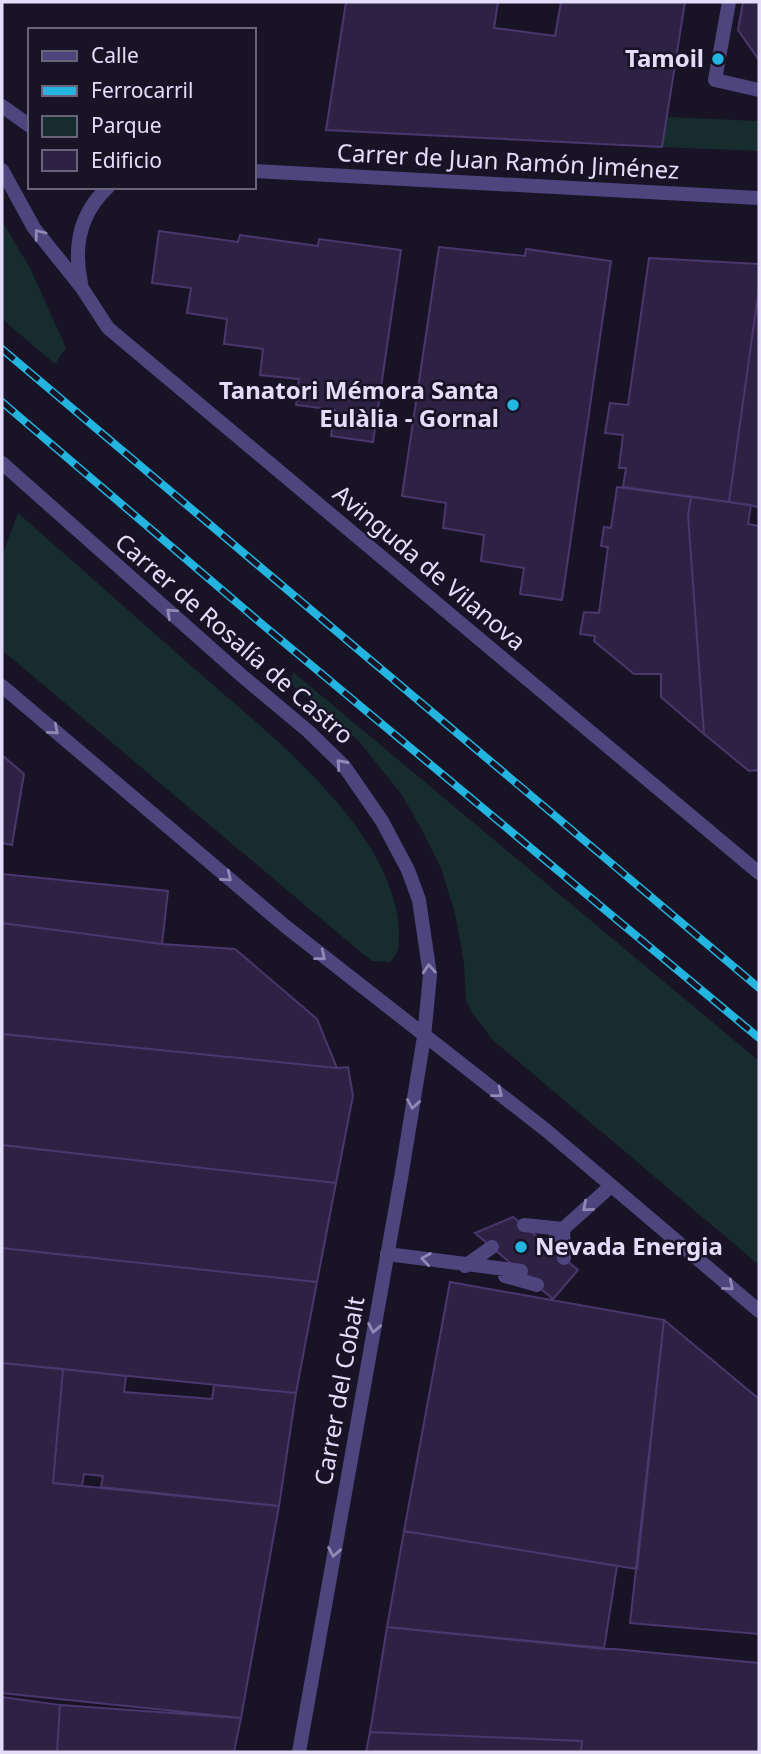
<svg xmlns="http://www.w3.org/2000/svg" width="761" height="1754" viewBox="0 0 761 1754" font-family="'Noto Sans',sans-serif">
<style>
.green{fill:#172c2f}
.building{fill:#2d2244;stroke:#49376d;stroke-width:2}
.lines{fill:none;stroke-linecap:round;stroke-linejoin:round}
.service{stroke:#4e457e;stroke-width:14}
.minor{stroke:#4e457e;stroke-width:14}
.rail-casing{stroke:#23b4e0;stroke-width:8}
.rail{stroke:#191326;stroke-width:5;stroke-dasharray:16;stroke-linecap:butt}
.oneway{stroke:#9289b6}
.poi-dot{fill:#23b4e0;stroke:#191326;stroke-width:2.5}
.labels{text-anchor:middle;stroke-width:5;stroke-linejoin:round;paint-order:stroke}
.poi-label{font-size:24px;font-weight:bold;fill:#e4ddfa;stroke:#191326;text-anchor:end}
.street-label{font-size:24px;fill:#e4ddfa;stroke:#191326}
</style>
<rect width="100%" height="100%" fill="#191326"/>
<path class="green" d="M 666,117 L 759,121 L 759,151 L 662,147 Z
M 2,221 L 30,268 L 66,348 L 55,364 L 2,319 Z
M 18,513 C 75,563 132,614 189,664 C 262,729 392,825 399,929 C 399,942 400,953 390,962 L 372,961 L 363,954 L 2,650 L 2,556 Z
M 293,672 L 759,1061 L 759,1265 L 493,1040 L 473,1014 L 466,1000 L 464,963 L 455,913 L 441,868 L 424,834 L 402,795 L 358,740 L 291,684 Z"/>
<path class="building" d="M 346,2 L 498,2 L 494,28 L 555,36 L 561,2 L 685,2 L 662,147 L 326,130 Z
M 743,2 L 759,2 L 759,60 L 738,30 Z
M 159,231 L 238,242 L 240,235 L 318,246 L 319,239 L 401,250 L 373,442 L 331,436 L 335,410 L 296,405 L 299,379 L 260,375 L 263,349 L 224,344 L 227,319 L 187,313 L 191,288 L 152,283 Z
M 439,247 L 525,256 L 526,249 L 611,261 L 562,600 L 520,594 L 524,568 L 481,561 L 484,535 L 443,528 L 446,503 L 402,496 Z
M 649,258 L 759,264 L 759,288 L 729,502 L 623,487 L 626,468 L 619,468 L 623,435 L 605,433 L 610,403 L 628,405 Z
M 759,288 L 759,507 L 729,502 Z
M 617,487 L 691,497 L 688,515 L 704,734 L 661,697 L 661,674 L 634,674 L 594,641 L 595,636 L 580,634 L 584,612 L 599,613 L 608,547 L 601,546 L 604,527 L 611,528 Z
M 691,497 L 751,505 L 748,524 L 759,526 L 759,770 L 749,771 L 704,734 L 688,515 Z
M 2,755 L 24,774 L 12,845 L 2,843 Z
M 2,874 L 168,891 L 162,944 L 2,923 Z
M 2,923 L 162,944 L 235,949 L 317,1019 L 337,1068 L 2,1034 Z
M 2,1034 L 337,1068 L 348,1067 L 353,1096 L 336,1183 L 2,1145 Z
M 2,1145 L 336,1183 L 317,1282 L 2,1248 Z
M 513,1217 L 578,1270 L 553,1299 L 475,1233 Z
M 2,1248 L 317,1282 L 296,1393 L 2,1363 Z
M 450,1282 L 664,1320 L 637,1569 L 404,1531 Z
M 664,1320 L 759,1399 L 759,1634 L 630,1623 Z
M 2,1363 L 63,1369 L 53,1483 L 279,1506 L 241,1718 L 2,1693 Z
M 63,1369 L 126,1376 L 124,1392 L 212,1399 L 214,1385 L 296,1393 L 279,1506 L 101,1487 L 103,1476 L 84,1474 L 82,1486 L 53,1483 Z
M 404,1531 L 617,1566 L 604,1649 L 387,1627 Z
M 387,1627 L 759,1663 L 759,1752 L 581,1752 L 582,1741 L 370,1732 Z
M 2,1697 L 60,1705 L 57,1752 L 2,1752 Z
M 60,1705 L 241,1718 L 234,1752 L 57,1752 Z
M 370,1732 L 582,1741 L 581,1752 L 366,1752 Z"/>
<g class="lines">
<path class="service" d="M 729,2 L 715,80 L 759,90
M 524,1225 L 563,1229
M 563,1229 L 564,1258
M 549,1246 L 563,1229 L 611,1186
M 387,1254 L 521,1271
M 465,1266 L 492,1247
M 505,1276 L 537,1285"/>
<path class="minor" d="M 2,106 L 30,126
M 2,170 L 34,228 L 82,288 L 108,328 L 759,873
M 254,171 L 759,198
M 81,283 C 73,246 80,213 108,187
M 2,463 L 241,675 L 308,731 L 344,766 L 382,821 L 408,870 L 419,900 L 430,975 L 424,1037 L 401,1178 L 299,1752
M 2,686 L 285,926 L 547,1131 L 759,1311"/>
<g class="rail-casing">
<path id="rail" d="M 2,349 L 759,988
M 2,402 L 263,625 L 759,1038"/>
</g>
<use href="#rail" class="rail"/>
</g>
<defs><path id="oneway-chevron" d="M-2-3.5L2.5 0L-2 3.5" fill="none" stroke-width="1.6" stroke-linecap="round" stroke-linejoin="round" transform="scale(1.75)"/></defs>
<g class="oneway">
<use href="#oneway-chevron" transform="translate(39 234) rotate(-127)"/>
<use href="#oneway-chevron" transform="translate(171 613) rotate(-138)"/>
<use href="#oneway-chevron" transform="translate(54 730) rotate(40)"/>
<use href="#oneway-chevron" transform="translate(341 764) rotate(-132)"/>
<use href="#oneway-chevron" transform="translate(227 877) rotate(40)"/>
<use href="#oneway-chevron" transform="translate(321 956) rotate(39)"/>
<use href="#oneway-chevron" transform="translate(429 969) rotate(-94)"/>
<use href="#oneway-chevron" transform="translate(498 1093) rotate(38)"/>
<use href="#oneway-chevron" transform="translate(413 1104) rotate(99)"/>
<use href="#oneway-chevron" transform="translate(587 1207) rotate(139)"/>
<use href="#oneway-chevron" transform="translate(426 1259) rotate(-172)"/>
<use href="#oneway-chevron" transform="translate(729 1286) rotate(40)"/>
<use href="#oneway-chevron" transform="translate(374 1328) rotate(100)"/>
<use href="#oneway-chevron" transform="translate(334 1552) rotate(100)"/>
</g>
<g class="poi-dot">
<circle cx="718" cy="59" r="7"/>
<circle cx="513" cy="405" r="7"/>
<circle cx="521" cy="1247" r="7"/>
</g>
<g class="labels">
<g class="poi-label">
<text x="704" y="67">Tamoil</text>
<text x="499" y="399">Tanatori Mémora Santa<tspan x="499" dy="28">Eulàlia - Gornal</tspan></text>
<text x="535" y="1255" text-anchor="start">Nevada Energia</text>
</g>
<g class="street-label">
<text transform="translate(508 162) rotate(3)" y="8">Carrer de Juan Ramón Jiménez</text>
<text transform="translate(429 568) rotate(40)" y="8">Avinguda de Vilanova</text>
<text transform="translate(234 639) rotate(41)" y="8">Carrer de Rosalía de Castro</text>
<text transform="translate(340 1391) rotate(-80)" y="8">Carrer del Cobalt</text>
</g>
</g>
<rect width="761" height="1754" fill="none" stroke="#e4ddfa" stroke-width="7"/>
<rect x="28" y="28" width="228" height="161" fill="#191326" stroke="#6a647b" stroke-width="2"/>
<rect x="42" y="51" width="35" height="10" fill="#4e457e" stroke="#6a647b" stroke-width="2"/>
<text x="91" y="63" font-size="21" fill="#e4ddfa">Calle</text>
<rect x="42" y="86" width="35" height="10" fill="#23b4e0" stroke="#6a647b" stroke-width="2"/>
<text x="91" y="98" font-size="21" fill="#e4ddfa">Ferrocarril</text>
<rect x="42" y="116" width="35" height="21" fill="#172c2f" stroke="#6a647b" stroke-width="2"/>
<text x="91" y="133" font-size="21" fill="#e4ddfa">Parque</text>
<rect x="42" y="150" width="35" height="21" fill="#2d2244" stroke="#6a647b" stroke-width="2"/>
<text x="91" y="168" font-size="21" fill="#e4ddfa">Edificio</text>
</svg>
